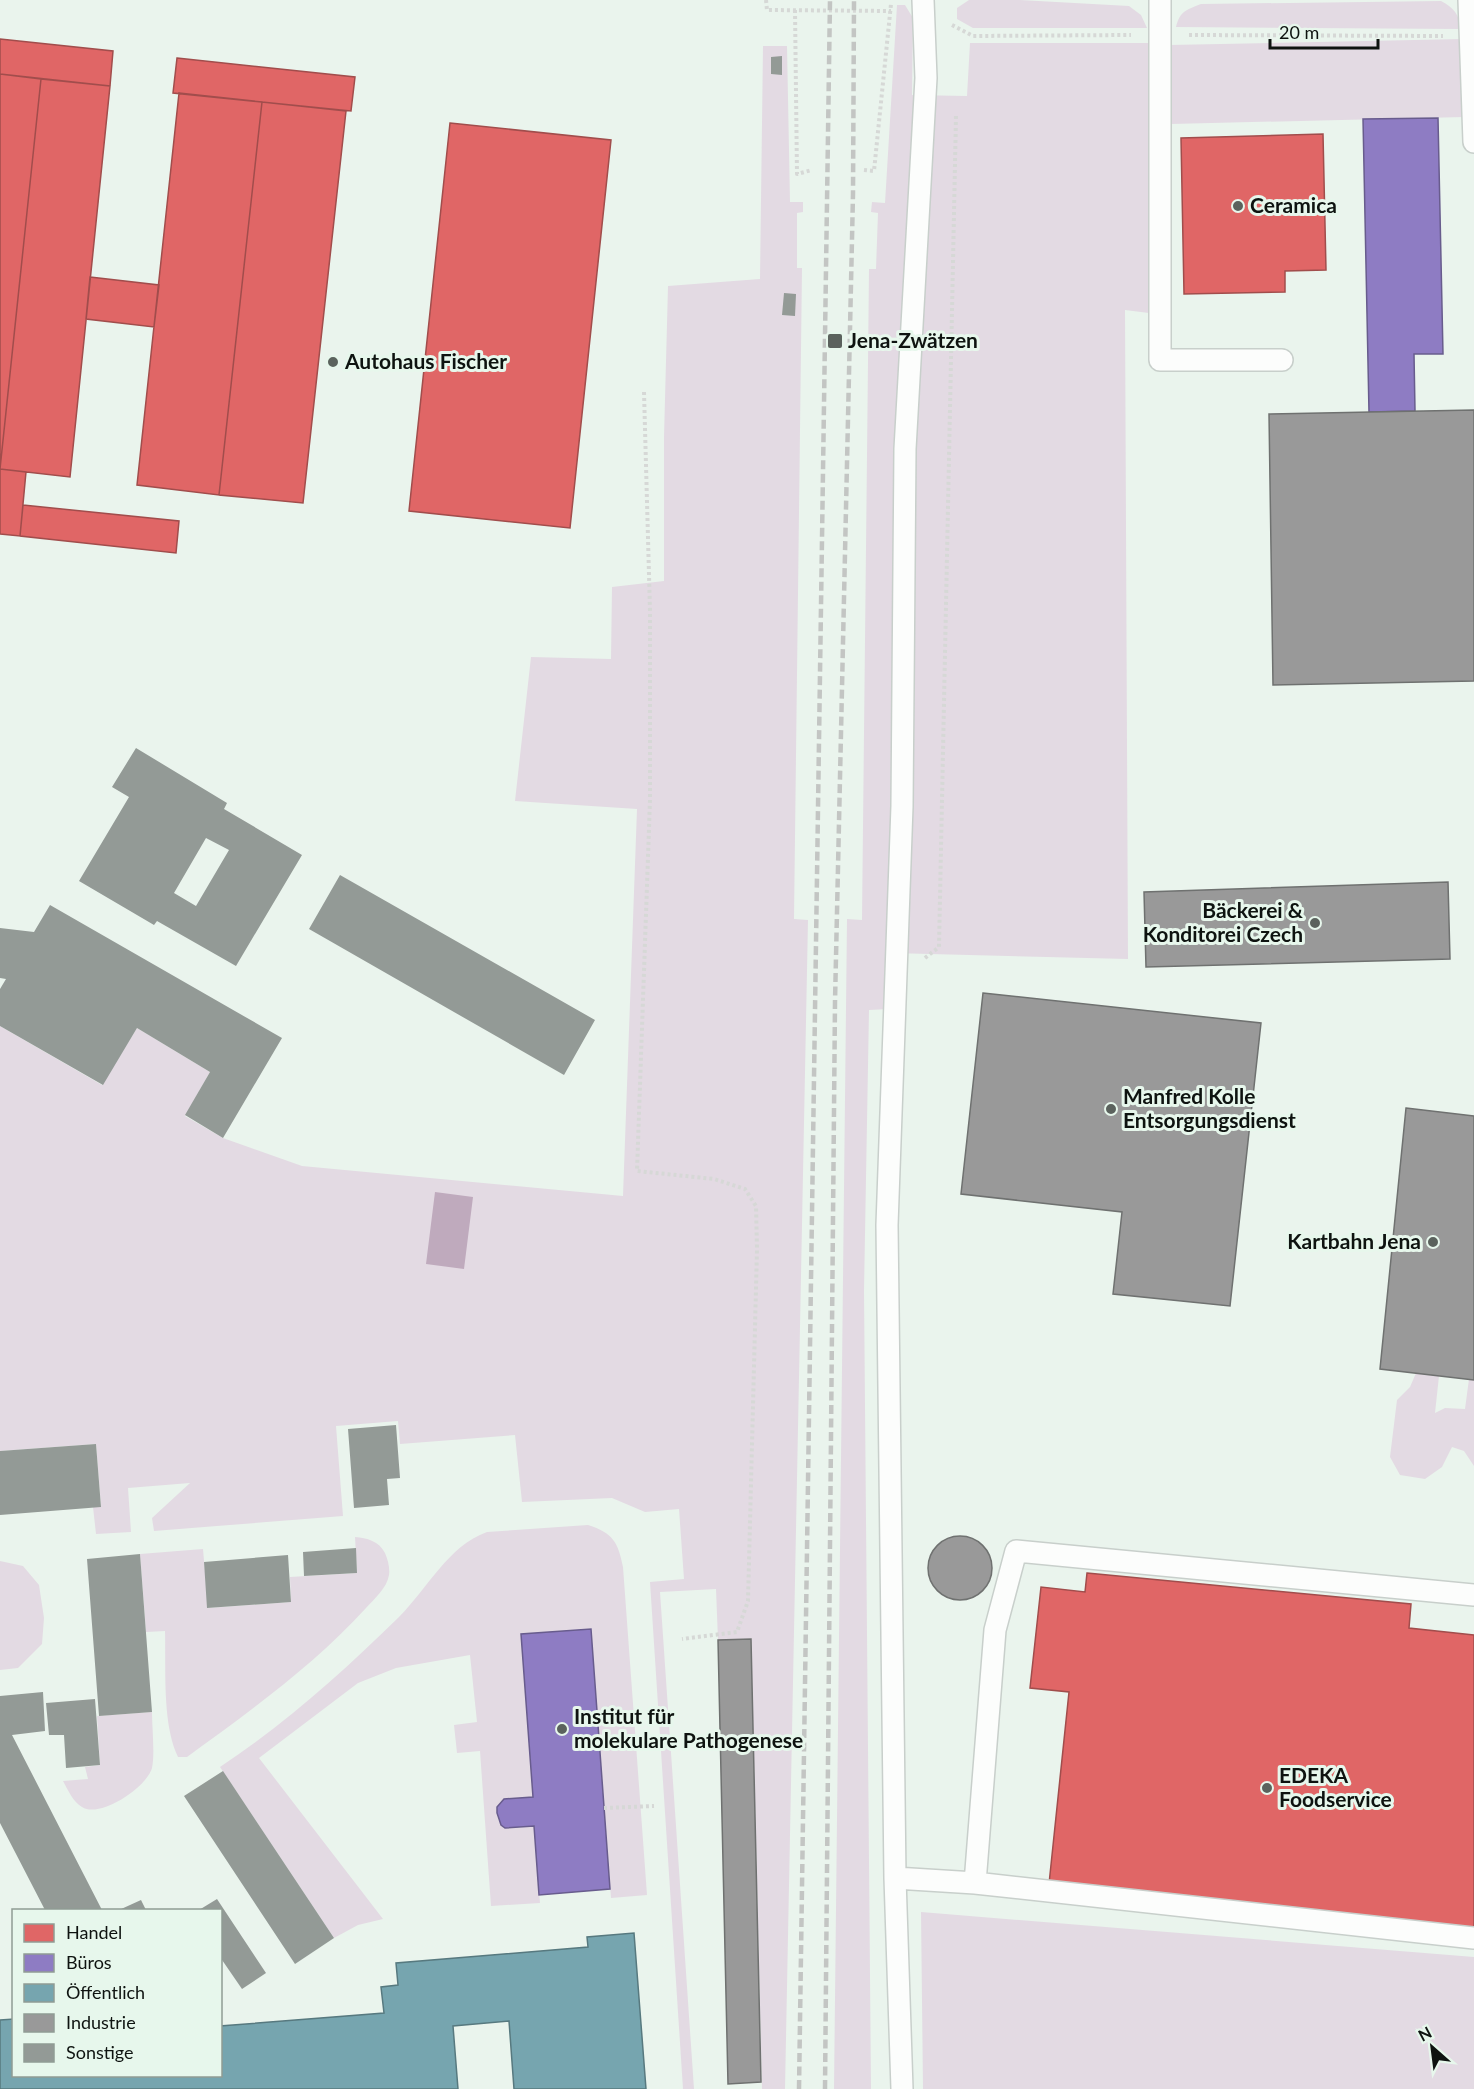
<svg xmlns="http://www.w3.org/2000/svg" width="1474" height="2089" viewBox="0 0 1474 2089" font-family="Lato,sans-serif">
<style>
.green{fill:#e3dae3}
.water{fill:#bfaabd}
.shops{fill:#e06666;stroke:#a14d4c;stroke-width:1.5}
.offices{fill:#8e7cc3;stroke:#685c8d;stroke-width:1.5}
.public{fill:#76a5af;stroke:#57797f;stroke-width:1.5}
.industry{fill:#999;stroke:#6f7170;stroke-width:1.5}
.building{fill:#939a96;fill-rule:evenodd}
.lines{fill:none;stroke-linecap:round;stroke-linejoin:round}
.lane-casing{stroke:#c8cfcb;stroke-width:24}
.path{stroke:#d6d8d6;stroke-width:4;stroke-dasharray:3 3;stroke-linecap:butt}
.lane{stroke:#fcfdfc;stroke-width:21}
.rail{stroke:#c3c5c3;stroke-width:4.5;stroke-dasharray:9 4.5;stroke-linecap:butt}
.poi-dot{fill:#5b625d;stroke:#e7f7ec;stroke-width:2}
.labels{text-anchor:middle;stroke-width:6;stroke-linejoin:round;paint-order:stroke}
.poi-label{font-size:21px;font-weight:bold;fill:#0e1310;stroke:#e7f7ec;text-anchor:start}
</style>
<rect width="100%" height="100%" fill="#eaf4ed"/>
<path class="green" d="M 969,0 L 1020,0 L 1129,6 L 1141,15 L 1147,28 L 973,28 L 957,19 L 957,8 Z
M 1441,1 C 1454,8 1459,14 1461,29 L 1176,27 C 1180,11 1186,10 1201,4 Z
M 897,5 L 905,5 L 913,18 L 912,95 L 967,96 L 970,43 L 1151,43 L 1149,313 L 1125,310 L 1128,959 L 891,953 L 889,1009 L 869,1010 L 864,1291 L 871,2089 L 834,2089 L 847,919 L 862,920 L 869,269 L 876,269 L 878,213 L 871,212 L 872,202 L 885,203 Z
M 1462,39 L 1464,117 L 1171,124 L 1169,45 Z
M 763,46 L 787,46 L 790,202 L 803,202 L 803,212 L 797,213 L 797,268 L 802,268 L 794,919 L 808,920 L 785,2089 L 762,2089 L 751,1640 L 718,1640 L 716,1589 L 660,1592 L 694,2089 L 683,2089 L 650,1582 L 684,1579 L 679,1509 L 645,1512 L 612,1498 L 522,1502 L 515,1435 L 400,1444 L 398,1421 L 336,1426 L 343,1516 L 154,1531 L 152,1518 L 190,1483 L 128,1488 L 131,1532 L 96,1534 L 93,1507 L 101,1506 L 96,1444 L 0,1451 L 0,1026 L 102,1085 L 137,1028 L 210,1072 L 185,1116 L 223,1138 L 302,1166 L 623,1196 L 637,809 L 515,801 L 531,657 L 611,659 L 612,587 L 664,581 L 664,437 L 668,286 L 760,279 Z
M 1416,1373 L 1439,1376 L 1435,1413 L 1445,1408 L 1465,1409 L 1469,1379 L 1474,1380 L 1474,1466 L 1464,1451 L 1452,1447 L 1442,1467 L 1425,1479 L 1400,1475 L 1390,1457 L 1397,1400 L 1410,1387 Z
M 588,1525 C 613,1533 618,1542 623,1567 L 647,1895 L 611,1898 L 591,1629 L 522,1634 L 533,1797 L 504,1799 L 497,1807 C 496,1835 514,1827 534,1826 L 540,1903 L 491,1906 L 480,1751 L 457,1753 L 454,1725 L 477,1722 L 470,1655 L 396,1668 L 358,1683 L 259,1758 L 383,1919 L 358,1925 L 334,1938 L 220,1767 C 285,1724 344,1671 399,1617 C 428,1588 448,1546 487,1532 Z
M 355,1537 C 367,1538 379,1541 385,1553 C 388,1560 390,1568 389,1575 C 387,1588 374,1599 366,1608 C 313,1666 250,1711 187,1757 L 178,1757 C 162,1724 166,1669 165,1631 L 146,1632 L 140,1554 L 203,1549 L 208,1608 L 291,1602 L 290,1577 L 357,1573 Z
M 0,1561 L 23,1566 L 39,1585 L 44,1618 L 42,1644 L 18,1668 L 0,1670 Z
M 152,1712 C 152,1726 155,1755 152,1768 C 147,1787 100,1819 82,1807 C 73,1802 68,1790 63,1781 L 88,1779 L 85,1767 L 100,1765 L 97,1716 Z
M 921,1912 L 1474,1957 L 1474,2089 L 923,2089 Z"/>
<path class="water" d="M 435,1192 L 473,1197 L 464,1269 L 426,1264 Z"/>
<path class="shops" d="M 0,39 L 113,51 L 110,86 L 0,74 Z
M 177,58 L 355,77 L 351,111 L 173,93 Z
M 0,74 L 41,79 L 0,469 Z
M 41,79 L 110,86 L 70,477 L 0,469 Z
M 179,93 L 262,102 L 219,495 L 137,485 Z
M 262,102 L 346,111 L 303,503 L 219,495 Z
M 450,123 L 611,140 L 570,528 L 409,511 Z
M 1323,134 L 1326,270 L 1285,271 L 1285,292 L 1184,294 L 1181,138 Z
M 90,277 L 159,285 L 154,327 L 86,319 Z
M 0,469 L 26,472 L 20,536 L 0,534 Z
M 23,505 L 179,521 L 176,553 L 20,536 Z
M 1087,1573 L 1411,1604 L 1409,1628 L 1474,1635 L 1474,1929 L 1049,1884 L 1069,1692 L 1030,1688 L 1041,1587 L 1085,1592 Z"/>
<path class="offices" d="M 1438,118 L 1443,354 L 1414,354 L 1415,411 L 1369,412 L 1363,119 Z
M 591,1629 L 610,1889 L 539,1895 L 534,1826 L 505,1828 L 501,1825 L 497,1813 L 497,1807 L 504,1799 L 533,1797 L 521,1634 Z"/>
<path class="public" d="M 634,1933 L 646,2089 L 514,2089 L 509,2021 L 453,2026 L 458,2089 L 0,2089 L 0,2020 L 14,2019 L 14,2076 L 220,2076 L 220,2026 L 384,2013 L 381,1987 L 398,1985 L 396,1963 L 588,1947 L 587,1937 Z"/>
<path class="industry" d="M 1474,410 L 1474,681 L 1273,685 L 1269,414 Z
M 1448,882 L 1450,959 L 1146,967 L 1144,892 Z
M 983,993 L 1261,1023 L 1230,1306 L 1113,1294 L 1122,1212 L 961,1194 Z
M 1406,1108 L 1474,1116 L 1474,1380 L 1380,1369 Z
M928 1568a32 32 0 1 1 64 0a32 32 0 1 1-64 0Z
M 751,1639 L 761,2082 L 728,2084 L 718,1640 Z"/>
<path class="building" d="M 782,56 L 782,75 L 771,74 L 771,57 Z
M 784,293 L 796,294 L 795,316 L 782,315 Z
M 136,748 L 227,803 L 224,809 L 302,855 L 236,966 L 157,921 L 154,925 L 79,881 L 129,797 L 112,787 ZM 206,838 L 229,850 L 196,906 L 174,893 Z
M 340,875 L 595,1020 L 564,1075 L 309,929 Z
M 50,905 L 282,1038 L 223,1138 L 185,1115 L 210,1072 L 137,1028 L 103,1085 L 0,1026 L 0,989 L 6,979 L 0,978 L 0,928 L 34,932 Z
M 396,1425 L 400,1478 L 387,1479 L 389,1505 L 354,1508 L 348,1429 Z
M 96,1444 L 101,1507 L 0,1515 L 0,1451 Z
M 356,1548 L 357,1573 L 304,1576 L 303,1552 Z
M 140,1554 L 152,1712 L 99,1716 L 87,1559 Z
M 288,1555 L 291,1602 L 207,1608 L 204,1562 Z
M 43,1692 L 45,1731 L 12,1735 L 102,1910 L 45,1910 L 0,1823 L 0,1696 Z
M 95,1699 L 100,1765 L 66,1768 L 64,1735 L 49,1735 L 46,1703 Z
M 223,1771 L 334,1938 L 295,1964 L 184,1796 Z
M 217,1899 L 266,1973 L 242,1989 L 220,1957 L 220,1910 L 199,1910 Z
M 141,1900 L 146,1910 L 119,1910 Z"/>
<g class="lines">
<g class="lane-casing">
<path id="lane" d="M 1160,0 L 1160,360 L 1282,360
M 1469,0 L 1474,142
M 895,1878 L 975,1883 L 995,1630 L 1016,1551 L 1474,1595
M 975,1883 L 1474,1938
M 902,2089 L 895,1878 L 887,1225 L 902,806 L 905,449 L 926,78 L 923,0"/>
</g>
<path class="path" d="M 766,0 L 767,10 L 891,11
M 795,10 L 797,174 L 812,170
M 952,25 L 973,36 L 1131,35
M 1189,35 L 1443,36
M 864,170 L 874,171 L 891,4
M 644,392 L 650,611 L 650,800 L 637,1171 L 714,1179 L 745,1189 L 756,1206 L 757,1249 L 748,1601 L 737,1632 L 682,1639
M 925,958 L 939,947 L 956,115
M 604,1808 L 654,1806"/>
<use href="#lane" class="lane"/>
<path class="rail" d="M 799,2089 L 830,0
M 825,2089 L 835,1002 L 853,194 L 854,0"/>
</g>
<g class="poi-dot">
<circle cx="1238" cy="206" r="6"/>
<rect x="827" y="333" width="16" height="16" rx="3"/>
<circle cx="333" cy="362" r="6"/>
<circle cx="1315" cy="923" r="6"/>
<circle cx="1111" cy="1109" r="6"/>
<circle cx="1433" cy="1242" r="6"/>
<circle cx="562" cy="1729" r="6"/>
<circle cx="1267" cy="1788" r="6"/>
</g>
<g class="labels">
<g class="poi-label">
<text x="1250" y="213">Ceramica</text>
<text x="848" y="348">Jena-Zwätzen</text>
<text x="345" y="369">Autohaus Fischer</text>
<text x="1303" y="918" text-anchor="end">Bäckerei &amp;<tspan x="1303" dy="24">Konditorei Czech</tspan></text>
<text x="1123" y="1104">Manfred Kolle<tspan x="1123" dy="24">Entsorgungsdienst</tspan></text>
<text x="1421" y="1249" text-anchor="end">Kartbahn Jena</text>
<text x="574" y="1724">Institut für<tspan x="574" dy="24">molekulare Pathogenese</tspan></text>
<text x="1279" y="1783">EDEKA<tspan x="1279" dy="24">Foodservice</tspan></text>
</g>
</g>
<rect x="12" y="1909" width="210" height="168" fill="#e7f7ec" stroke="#909c94" stroke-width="1.5"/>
<rect x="24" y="1924" width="30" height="18" fill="#e06666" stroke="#909c94" stroke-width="1.5"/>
<text x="66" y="1939" font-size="18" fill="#0e1310">Handel</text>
<rect x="24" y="1954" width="30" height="18" fill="#8e7cc3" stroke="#909c94" stroke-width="1.5"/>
<text x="66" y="1969" font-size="18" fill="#0e1310">Büros</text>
<rect x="24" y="1984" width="30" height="18" fill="#76a5af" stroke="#909c94" stroke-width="1.5"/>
<text x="66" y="1999" font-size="18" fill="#0e1310">Öffentlich</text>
<rect x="24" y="2014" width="30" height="18" fill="#999999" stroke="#909c94" stroke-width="1.5"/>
<text x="66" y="2029" font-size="18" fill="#0e1310">Industrie</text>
<rect x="24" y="2044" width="30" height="18" fill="#939a96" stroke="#909c94" stroke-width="1.5"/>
<text x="66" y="2059" font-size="18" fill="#0e1310">Sonstige</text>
<g transform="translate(1432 2047) rotate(332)" stroke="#e7f7ec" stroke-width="4.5" paint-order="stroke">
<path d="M0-4.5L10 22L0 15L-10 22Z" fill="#0e1310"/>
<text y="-9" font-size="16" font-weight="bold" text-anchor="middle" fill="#0e1310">N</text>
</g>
<path d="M1270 39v9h108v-9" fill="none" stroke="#0e1310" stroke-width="3"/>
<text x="1279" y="39" font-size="18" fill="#0e1310" stroke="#e7f7ec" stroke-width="4.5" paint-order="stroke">20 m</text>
</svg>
